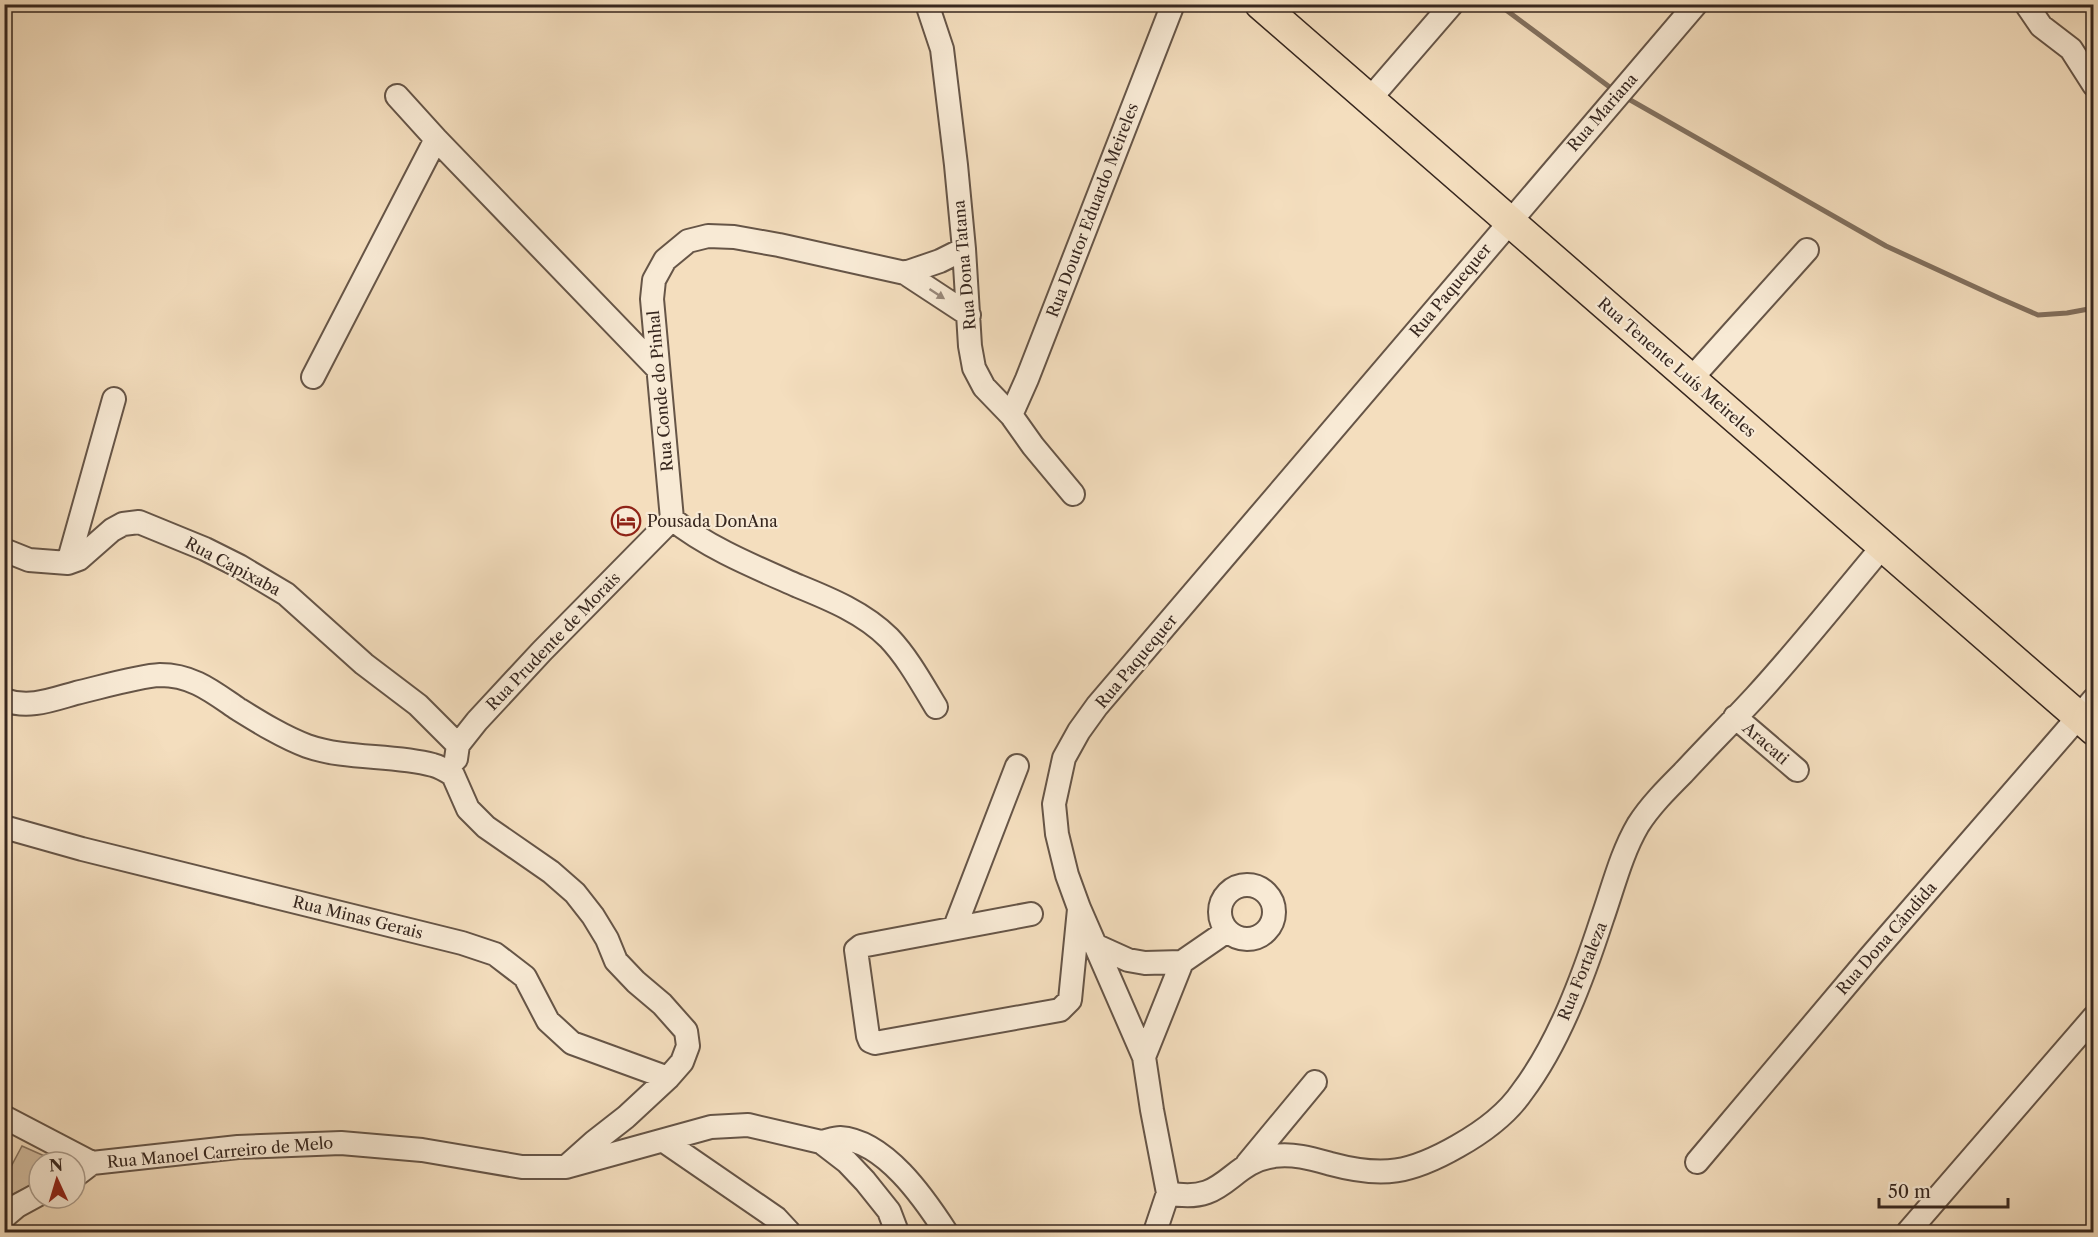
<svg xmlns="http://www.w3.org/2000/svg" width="2098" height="1237" viewBox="0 0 2098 1237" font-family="'Libre Caslon Text',serif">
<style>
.green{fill:#d4bfa3;stroke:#867361;stroke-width:1.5}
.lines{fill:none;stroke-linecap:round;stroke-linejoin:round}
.stream{stroke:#82705e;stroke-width:5}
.minor-casing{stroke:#665547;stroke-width:26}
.major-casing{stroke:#37271f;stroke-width:33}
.minor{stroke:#f8ead5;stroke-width:22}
.major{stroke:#f4debe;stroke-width:30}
.oneway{fill:#98887a}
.labels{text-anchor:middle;stroke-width:4.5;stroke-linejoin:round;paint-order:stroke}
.street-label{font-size:16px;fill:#37271f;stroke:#f8ead5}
.poi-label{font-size:16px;fill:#37271f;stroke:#f8ead5;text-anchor:start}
</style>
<rect width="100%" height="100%" fill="#f4debe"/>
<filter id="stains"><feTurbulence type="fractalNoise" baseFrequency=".00333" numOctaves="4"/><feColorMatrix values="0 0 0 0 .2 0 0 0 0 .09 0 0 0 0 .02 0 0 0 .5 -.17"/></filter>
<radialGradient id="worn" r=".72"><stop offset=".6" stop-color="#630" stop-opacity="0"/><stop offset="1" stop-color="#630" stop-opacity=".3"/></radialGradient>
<path class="green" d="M 22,1146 L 58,1162 L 39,1162 L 39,1181 L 5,1198 L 5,1178 Z"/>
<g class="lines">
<path class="stream" d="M 1498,4 L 1615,91
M 1625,97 L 1886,246 L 1999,298 L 2038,315 L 2067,313 L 2094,308"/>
<g class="minor-casing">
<path id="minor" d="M 927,4 L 942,49 L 956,165 L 964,249 L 970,346 L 974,368 L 984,387 L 1011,415 L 1033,446 L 1073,494
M 2026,4 L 2041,26 L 2071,49 L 2094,85
M 397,96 L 436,139 L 658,369
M 1369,100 L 1452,4
M 905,273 L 940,261 L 964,249
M 313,377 L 436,139
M 1691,379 L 1807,250
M 1011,415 L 1027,379 L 1173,4
M 4,550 L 29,560 L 68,563 L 79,559 L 112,530 L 123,524 L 139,522 L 205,549 L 239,566 L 286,594 L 364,664 L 418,705 L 458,745
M 68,563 L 114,399
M 4,700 C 29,709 51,700 76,693 C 98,688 138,676 160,675 C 193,675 213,692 238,709 C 259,722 283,737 307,746 C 347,760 391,754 433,765 C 440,767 447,771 453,775 L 468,809 L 486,827 L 551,872 L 575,893 L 593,916 L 607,939 L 616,961 L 636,982 L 662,1004 L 686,1031 L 688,1046 L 682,1062 L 668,1078 L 626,1117 L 594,1142 L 566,1167
M 936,707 C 922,684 908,658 889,638 C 864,613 830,599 798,586 C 755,567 708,548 672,519 L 652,299 L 654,280 L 665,260 L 688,241 L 708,236 L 734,237 L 779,245 L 905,273 L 969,315
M 1735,717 L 1797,770
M 456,759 L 458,745 L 477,721 L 542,651 L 672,519
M 4,827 L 82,849 L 462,943 L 495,954 L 525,977 L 548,1021 L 572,1043 L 668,1078
M1220 912a27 27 0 1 1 54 0a27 27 0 1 1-54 0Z
M 1031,914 L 861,946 L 856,950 L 868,1036 L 870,1041 L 875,1043 L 1060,1010 L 1070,1000 L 1079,909
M 955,927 L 1017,766
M 1097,946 L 1128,960 L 1145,963 L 1182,962
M 1144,1057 L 1182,962 L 1227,931
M 4,1117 L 92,1163 L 238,1147 L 341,1143 L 422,1150 L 522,1167 L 566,1167 L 711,1127 L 748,1125 L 821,1142 L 847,1162 L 865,1181 L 889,1211 L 897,1232
M 664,1141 L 776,1218 L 789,1232
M 821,1142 C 827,1141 834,1138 840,1138 C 885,1141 924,1198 946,1232
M 1697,1162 L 1870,957 L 2094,699
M 1247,1164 L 1315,1082
M 75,1176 L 92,1163
M 1168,1193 C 1226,1206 1228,1162 1274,1156 C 1293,1153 1313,1159 1331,1164 C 1383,1178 1411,1173 1458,1146 C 1481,1133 1507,1114 1522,1092 C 1559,1043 1583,977 1602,919 C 1613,888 1621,854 1638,825 C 1650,806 1667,789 1683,773 C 1707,747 1732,722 1756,696 C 1800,648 1841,596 1883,546
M 4,1217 L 17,1206 L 39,1194
M 1155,1232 L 1168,1193 L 1152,1110 L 1144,1057 L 1079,908 L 1067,875 L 1057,834 L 1054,804 L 1064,758 L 1079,731 L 1097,706 L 1696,4
M 1908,1232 L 2094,1017"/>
</g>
<g class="major-casing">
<path id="major" d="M 1260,4 L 2094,730"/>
</g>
<use href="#minor" class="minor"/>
<use href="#major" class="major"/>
</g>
<defs><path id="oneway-solid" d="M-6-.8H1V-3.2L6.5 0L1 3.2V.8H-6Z" transform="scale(1.5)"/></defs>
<use class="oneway" href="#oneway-solid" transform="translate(937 294) rotate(33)"/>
<defs>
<g id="hotel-ring" transform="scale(1.5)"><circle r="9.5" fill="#f8ead5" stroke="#8f2418" stroke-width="1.5"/><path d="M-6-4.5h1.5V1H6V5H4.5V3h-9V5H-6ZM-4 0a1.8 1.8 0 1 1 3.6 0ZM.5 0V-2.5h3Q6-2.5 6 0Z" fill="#8f2418"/></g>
</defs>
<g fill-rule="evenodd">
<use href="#hotel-ring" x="626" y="521"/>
</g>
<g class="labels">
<g class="street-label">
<text transform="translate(1602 112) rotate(-49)" y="6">Rua Mariana</text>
<text transform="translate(1092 210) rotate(-69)" y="6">Rua Doutor Eduardo Meireles</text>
<text transform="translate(964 265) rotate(-95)" y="6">Rua Dona Tatana</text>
<text transform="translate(1450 290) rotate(-50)" y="6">Rua Paquequer</text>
<text transform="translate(1677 367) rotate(41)" y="6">Rua Tenente Luís Meireles</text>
<text transform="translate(660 391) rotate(-95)" y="6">Rua Conde do Pinhal</text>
<text transform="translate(233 566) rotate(28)" y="6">Rua Capixaba</text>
<text transform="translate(553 641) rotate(-46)" y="6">Rua Prudente de Morais</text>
<text transform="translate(1136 661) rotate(-50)" y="6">Rua Paquequer</text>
<text transform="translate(1766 743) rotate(41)" y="6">Aracati</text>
<text transform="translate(358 917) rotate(14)" y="6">Rua Minas Gerais</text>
<text transform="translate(1886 938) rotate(-49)" y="6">Rua Dona Cândida</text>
<text transform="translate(1582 971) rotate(-68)" y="6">Rua Fortaleza</text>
<text transform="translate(220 1152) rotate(-5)" y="6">Rua Manoel Carreiro de Melo</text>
</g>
<g class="poi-label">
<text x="647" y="527">Pousada DonAna</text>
</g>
</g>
<rect width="2098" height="1237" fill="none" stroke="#f4debe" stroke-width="24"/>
<rect x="6" y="6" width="2086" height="1225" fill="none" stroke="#37271f" stroke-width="3"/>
<rect x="12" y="12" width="2074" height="1213" fill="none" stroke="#37271f" stroke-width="1.5"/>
<g transform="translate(57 1180) rotate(356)"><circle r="28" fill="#f8ead5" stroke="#ab9c8c" stroke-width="1.5"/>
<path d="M0-4.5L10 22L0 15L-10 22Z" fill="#8f2418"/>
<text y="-9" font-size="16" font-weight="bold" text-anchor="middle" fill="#37271f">N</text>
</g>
<path d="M1879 1198v9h129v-9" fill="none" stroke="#37271f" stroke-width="3"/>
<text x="1888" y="1198" font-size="18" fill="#37271f" stroke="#f8ead5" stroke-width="4.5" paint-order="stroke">50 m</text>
<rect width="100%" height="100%" filter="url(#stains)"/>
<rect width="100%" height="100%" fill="url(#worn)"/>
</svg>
